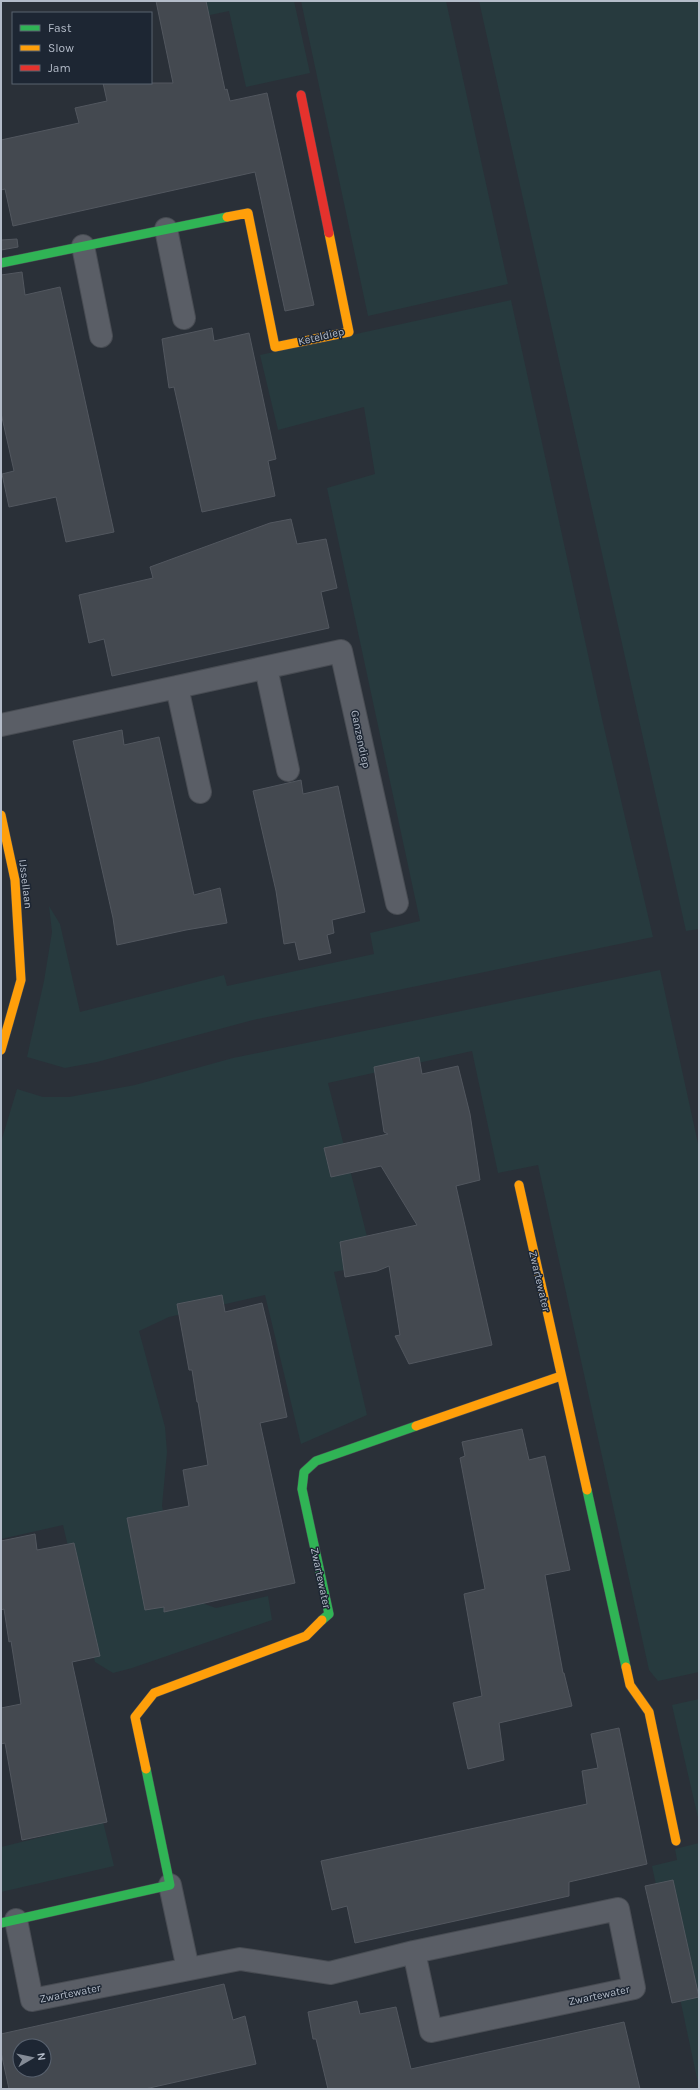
<svg xmlns="http://www.w3.org/2000/svg" width="700" height="2090" viewBox="0 0 700 2090" font-family="Karla,sans-serif">
<style>
.green{fill:#273a3e}
.building{fill:#444950;stroke:#52575f;fill-rule:evenodd}
.lines{fill:none;stroke-linecap:round;stroke-linejoin:round}
.street-casing{stroke:#484c53;stroke-width:24}
.fast-casing{stroke:#484c53;stroke-width:10}
.slow-casing{stroke:#484c53;stroke-width:10}
.jam-casing{stroke:#484c53;stroke-width:10}
.street{stroke:#5a5e66;stroke-width:22}
.fast{stroke:#30b455;stroke-width:9}
.slow{stroke:#ff9f0a;stroke-width:9}
.jam{stroke:#e5322d;stroke-width:9}
.labels{text-anchor:middle;stroke-width:3;stroke-linejoin:round;paint-order:stroke}
.street-label{font-size:11px;fill:#b4bcc9;stroke:#1d2633}
</style>
<rect width="100%" height="100%" fill="#2a3038"/>
<path class="green" d="M 202,1 L 294,1 L 310,73 L 246,87 L 229,11 L 205,16 Z
M 301,1 L 446,1 L 508,284 L 368,316 Z
M 479,1 L 699,1 L 699,929 L 686,931 Z
M 511,300 L 602,719 L 653,937 L 253,1020 L 97,1062 L 65,1068 L 27,1057 L 44,981 L 52,932 L 49,906 L 60,924 L 80,1012 L 224,975 L 227,986 L 374,954 L 370,933 L 420,921 L 327,488 L 375,474 L 364,407 L 278,430 L 260,355 Z
M 660,970 L 699,1148 L 699,1672 L 658,1681 L 649,1670 L 538,1165 L 498,1173 L 472,1051 L 328,1083 L 374,1264 L 334,1272 L 367,1415 L 301,1444 L 265,1295 L 169,1317 L 139,1331 L 165,1427 L 167,1452 L 162,1506 L 182,1596 L 216,1608 L 268,1596 L 272,1620 L 132,1668 L 113,1673 L 95,1662 L 63,1525 L 1,1539 L 1,1142 L 17,1089 L 43,1097 L 69,1097 L 135,1085 L 233,1058 Z
M 699,1699 L 699,1822 L 672,1705 Z
M 103,1822 L 114,1866 L 1,1892 L 1,1847 Z
M 699,1843 L 699,2088 L 652,1866 L 677,1860 L 675,1849 Z"/>
<path class="building" d="M 156,1 L 206,1 L 225,90 L 227,89 L 230,101 L 267,93 L 314,305 L 285,311 L 255,172 L 13,226 L 5,189 L 1,190 L 1,140 L 79,123 L 75,108 L 107,101 L 103,83 L 173,83 Z
M 17,239 L 18,247 L 1,250 L 1,240 Z
M 22,272 L 25,295 L 60,287 L 114,532 L 66,542 L 56,497 L 9,507 L 2,474 L 14,471 L 1,413 L 1,275 Z
M 212,328 L 214,341 L 249,333 L 276,459 L 268,461 L 275,496 L 202,512 L 174,387 L 169,388 L 162,339 Z
M 291,519 L 297,544 L 326,539 L 337,588 L 321,592 L 329,628 L 112,676 L 104,639 L 89,643 L 79,595 L 153,578 L 150,567 L 270,523 Z
M 122,730 L 124,745 L 159,737 L 194,895 L 220,888 L 227,923 L 186,930 L 117,945 L 113,918 L 73,741 Z
M 301,780 L 303,794 L 338,786 L 365,912 L 332,920 L 334,933 L 327,935 L 331,953 L 299,960 L 295,942 L 284,944 L 276,891 L 253,791 Z
M 419,1057 L 422,1074 L 458,1066 L 470,1114 L 480,1180 L 456,1186 L 492,1345 L 409,1364 L 395,1336 L 400,1335 L 389,1266 L 377,1271 L 345,1277 L 340,1242 L 417,1225 L 381,1166 L 331,1177 L 324,1148 L 388,1134 L 384,1132 L 374,1067 Z
M 222,1295 L 225,1312 L 262,1303 L 270,1336 L 287,1417 L 260,1423 L 295,1583 L 164,1612 L 164,1607 L 145,1610 L 127,1518 L 189,1506 L 183,1470 L 208,1465 L 198,1402 L 197,1402 L 192,1370 L 189,1370 L 177,1304 Z
M 522,1429 L 529,1460 L 545,1456 L 570,1570 L 545,1575 L 563,1673 L 564,1673 L 572,1706 L 499,1723 L 504,1760 L 468,1769 L 453,1703 L 482,1696 L 464,1594 L 485,1589 L 460,1458 L 465,1456 L 462,1442 Z
M 35,1534 L 37,1550 L 74,1543 L 100,1656 L 72,1662 L 107,1822 L 22,1840 L 5,1743 L 1,1744 L 1,1708 L 21,1704 L 11,1641 L 9,1642 L 4,1609 L 1,1610 L 1,1541 Z
M 619,1728 L 647,1864 L 569,1882 L 569,1896 L 355,1943 L 347,1906 L 332,1910 L 321,1861 L 587,1804 L 582,1771 L 598,1768 L 591,1734 Z
M 673,1880 L 699,1997 L 672,2003 L 645,1886 Z
M 224,1984 L 233,2020 L 245,2016 L 256,2064 L 145,2089 L 9,2089 L 1,2052 L 1,2034 ZM 20,2046 L 44,2046 L 44,2070 L 20,2070 Z
M 357,2001 L 360,2014 L 396,2007 L 411,2069 L 624,2022 L 640,2089 L 328,2089 L 316,2039 L 313,2039 L 308,2012 Z"/>
<g class="lines">
<g class="street-casing">
<path id="street" d="M 166,229 L 184,318
M 83,246 L 101,336
M 266,668 L 288,770
M 1,725 L 177,687
M 200,792 L 177,687 L 341,651 L 397,903
M 170,1885 L 188,1969
M 618,1909 L 634,1988 L 431,2031 L 414,1952 Z
M 16,1920 L 32,2000 L 240,1959 L 330,1973 L 414,1952"/>
</g>
<g class="fast-casing">
<path id="fast" d="M 1,263 L 227,217
M 587,1490 L 626,1667
M 322,1620 L 329,1614 L 302,1489 L 304,1472 L 316,1461 L 416,1426
M 1,1923 L 170,1885 L 146,1769"/>
</g>
<g class="slow-casing">
<path id="slow" d="M 227,217 L 248,213 L 275,347 L 349,332 L 329,233
M 1,815 L 15,880 L 21,980 L 1,1050
M 519,1185 L 587,1490
M 416,1426 L 561,1376
M 626,1667 L 630,1685 L 649,1712 L 676,1841
M 146,1769 L 135,1717 L 154,1693 L 306,1636 L 322,1620"/>
</g>
<g class="jam-casing">
<path id="jam" d="M 301,95 L 329,233"/>
</g>
<use href="#street" class="street"/>
<use href="#fast" class="fast"/>
<use href="#slow" class="slow"/>
<use href="#jam" class="jam"/>
</g>
<g class="labels">
<g class="street-label">
<text transform="translate(321 336) rotate(-13)" y="4">Keteldiep</text>
<text transform="translate(361 739) rotate(78)" y="4">Ganzendiep</text>
<text transform="translate(26 884) rotate(83)" y="4">IJssellaan</text>
<text transform="translate(540 1281) rotate(77)" y="4">Zwartewater</text>
<text transform="translate(321 1578) rotate(78)" y="4">Zwartewater</text>
<text transform="translate(70 1993) rotate(-11)" y="4">Zwartewater</text>
<text transform="translate(599 1995) rotate(-12)" y="4">Zwartewater</text>
</g>
</g>
<rect width="700" height="2090" fill="none" stroke="#b4bcc9" stroke-width="4"/>
<rect x="12" y="12" width="140" height="72" fill="#1d2633" stroke="#59626f"/>
<rect x="20" y="25" width="20" height="6" fill="#30b455" stroke="#59626f"/>
<text x="48" y="32" font-size="12" fill="#b4bcc9">Fast</text>
<rect x="20" y="45" width="20" height="6" fill="#ff9f0a" stroke="#59626f"/>
<text x="48" y="52" font-size="12" fill="#b4bcc9">Slow</text>
<rect x="20" y="65" width="20" height="6" fill="#e5322d" stroke="#59626f"/>
<text x="48" y="72" font-size="12" fill="#b4bcc9">Jam</text>
<g transform="translate(32 2058) rotate(81)"><circle r="19" fill="#1d2633" stroke="#59626f"/>
<path d="M0-3L7 15L0 10L-7 15Z" fill="#848b96"/>
<text y="-6" font-size="11" font-weight="bold" text-anchor="middle" fill="#b4bcc9">N</text>
</g>
</svg>
